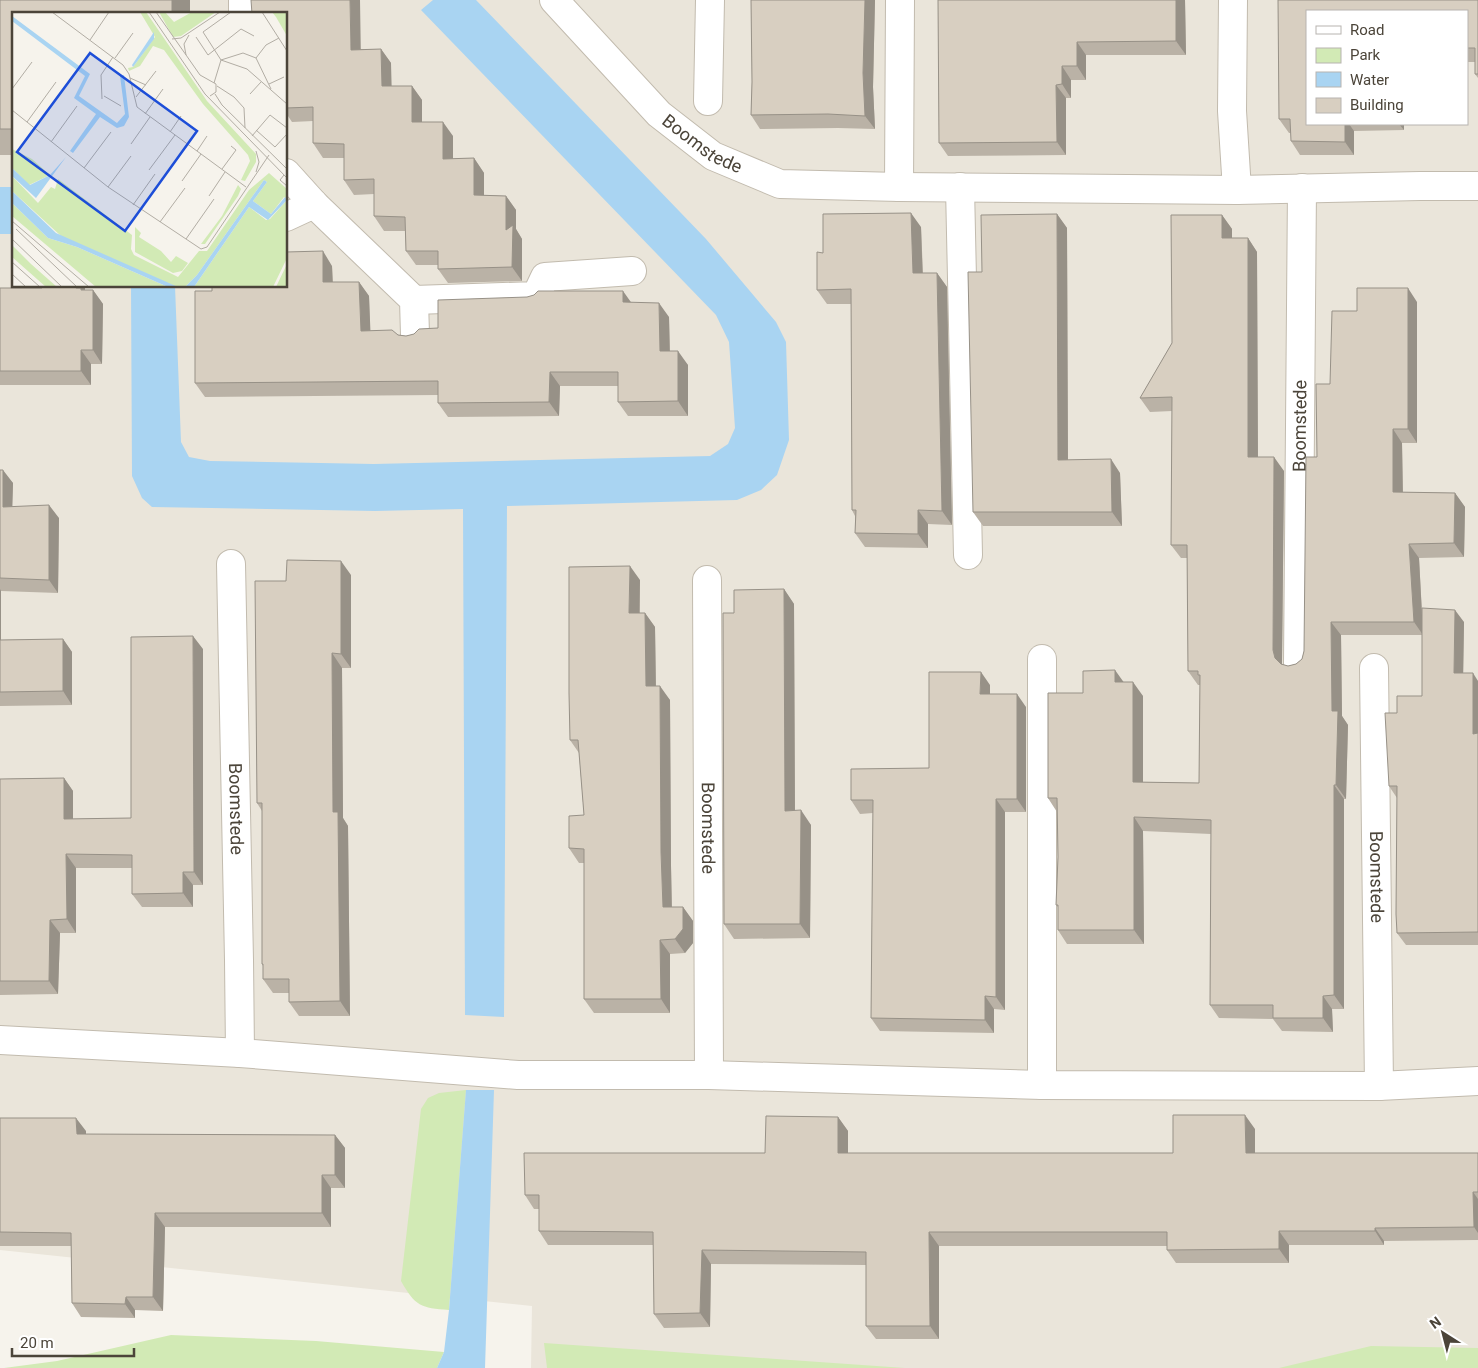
<svg xmlns="http://www.w3.org/2000/svg" width="1478" height="1368" viewBox="0 0 1478 1368" font-family="Roboto,sans-serif">
<style>
.residential{fill:#eae5da;fill-rule:evenodd}
.green{fill:#d2eab5}
.water{fill:#a9d4f2}
.lines{fill:none;stroke-linecap:round;stroke-linejoin:round}
.street-casing{stroke:#c2bbae;stroke-width:30}
.street{stroke:#fff;stroke-width:28}
.wall{fill:#bab2a6}
.shaded-wall{fill:#979187}
.building{fill:#d8cfc1;stroke:#979187}
.labels{text-anchor:middle;stroke-width:4;stroke-linejoin:round;paint-order:stroke}
.street-label{font-size:18px;fill:#4b4439;stroke:#fff}
.inset-road{fill:none;stroke:#b2ada4;stroke-width:1}
.view{fill:#1d4ed8;fill-opacity:0.15;stroke:#1d4ed8;stroke-width:2.5}
.inset-edge{fill:none;stroke:#4b4439;stroke-width:2.5}
</style>
<rect width="100%" height="100%" fill="#f6f3ec"/>
<path class="residential" d="M 0,0 L 1478,0 L 1478,1368 L 531,1368 L 532,1306 L 0,1250 ZM 1307,11 L 1467,11 L 1467,124 L 1307,124 ZM 14,14 L 286,14 L 286,286 L 14,286 Z"/>
<path class="green" d="M 466,1090 L 449,1310 C 421,1308 415,1306 401,1281 L 421,1109 L 428,1098 L 439,1093 Z
M 171,1335 L 316,1341 L 444,1352 L 437,1368 L 4,1368 L 57,1361 Z
M 544,1343 L 905,1368 L 547,1368 Z
M 1371,1346 L 1478,1348 L 1478,1368 L 1279,1368 Z"/>
<path class="water" d="M 433,0 L 476,0 L 706,239 L 776,322 L 786,342 L 789,440 L 777,475 L 761,490 L 737,500 L 507,506 L 504,1017 L 465,1015 L 463,509 L 375,511 L 152,507 L 142,498 L 132,476 L 131,286 L 175,286 L 181,442 L 189,457 L 210,461 L 374,464 L 710,456 L 728,444 L 735,428 L 729,342 L 716,315 L 421,10 Z
M 0,187 L 14,187 L 14,234 L 0,234 Z
M 466,1090 L 494,1090 L 485,1368 L 437,1368 L 444,1352 L 449,1310 Z"/>
<g class="lines">
<g class="street-casing">
<g id="street">
<path d="M 243,0 L 243,14"/>
<path id="s1" d="M 554,0 L 659,114 L 713,156 L 780,184 L 899,187 L 1237,190 L 1420,186 L 1478,186"/>
<path d="M 1233,0 L 1232,111 L 1237,190"/>
<path d="M 708,101 L 710,0"/>
<path d="M 286,173 L 314,204 L 414,300 L 415,335"/>
<path d="M 899,187 L 900,0"/>
<path d="M 960,187 L 968,555"/>
<path d="M 286,217 L 314,204"/>
<path d="M 414,300 L 536,296 L 545,277 L 632,271"/>
<path id="s2" d="M 231,564 L 239,960 L 240,1053"/>
<path id="s3" d="M 707,580 L 709,1075"/>
<path d="M 1042,659 L 1042,1085"/>
<path id="s4" d="M 1298,664 L 1302,188"/>
<path id="s5" d="M 1374,668 L 1379,1086"/>
<path d="M 0,1040 L 240,1053 L 518,1075 L 709,1075 L 1042,1085 L 1379,1086 L 1478,1081"/>
</g>
</g>
<use href="#street" class="street"/>
</g>
<path class="wall" d="M 0,0 L 190,0 L 190,14 L 14,14 L 14,155 L 0,155 Z
M 751,0 L 875,0 L 873,87 L 875,129 L 838,128 L 760,129 L 751,115 L 752,82 Z
M 938,0 L 1185,0 L 1186,55 L 1086,55 L 1086,80 L 1071,80 L 1071,98 L 1066,98 L 1066,155 L 948,156 L 939,143 Z
M 1278,0 L 1478,0 L 1478,78 L 1475,74 L 1475,62 L 1467,62 L 1467,11 L 1307,11 L 1307,124 L 1404,124 L 1404,130 L 1354,131 L 1354,155 L 1300,155 L 1291,141 L 1291,133 L 1289,133 L 1279,119 Z
M 286,14 L 361,49 L 381,49 L 391,63 L 391,86 L 412,86 L 422,100 L 422,122 L 453,136 L 453,159 L 474,158 L 484,173 L 484,195 L 506,196 L 516,210 L 516,229 L 522,239 L 522,281 L 448,283 L 438,269 L 438,265 L 416,265 L 406,251 L 405,231 L 384,231 L 374,216 L 374,194 L 354,195 L 344,180 L 344,158 L 323,158 L 313,143 L 313,121 L 292,122 L 286,113 Z
M 1057,214 L 1067,228 L 1068,460 L 1120,473 L 1122,526 L 983,526 L 973,512 L 982,272 Z
M 1222,215 L 1232,229 L 1232,238 L 1248,238 L 1257,252 L 1258,457 L 1284,471 L 1282,664 L 1288,666 L 1296,664 L 1302,659 L 1304,651 L 1317,457 L 1330,384 L 1357,311 L 1417,302 L 1417,443 L 1402,443 L 1403,492 L 1455,493 L 1465,507 L 1464,557 L 1419,558 L 1422,612 L 1464,622 L 1463,673 L 1478,681 L 1478,945 L 1406,945 L 1397,933 L 1397,798 L 1389,786 L 1397,713 L 1422,696 L 1422,635 L 1341,635 L 1342,716 L 1348,725 L 1346,799 L 1344,799 L 1344,1009 L 1332,1009 L 1333,1032 L 1282,1031 L 1273,1019 L 1219,1018 L 1210,1005 L 1211,834 L 1143,831 L 1144,944 L 1067,944 L 1058,930 L 1058,907 L 1056,905 L 1058,857 L 1057,812 L 1048,798 L 1083,693 L 1123,682 L 1143,696 L 1143,782 L 1199,783 L 1200,685 L 1198,685 L 1188,671 L 1187,558 L 1181,558 L 1171,545 L 1172,411 L 1150,412 L 1140,398 L 1172,343 Z
M 921,227 L 923,273 L 937,273 L 947,287 L 952,525 L 928,524 L 928,548 L 865,547 L 855,533 L 855,516 L 852,510 L 851,304 L 827,304 L 817,290 L 823,253 Z
M 332,266 L 333,282 L 359,282 L 369,296 L 370,331 L 406,336 L 438,328 L 631,302 L 669,317 L 670,351 L 688,365 L 688,416 L 628,416 L 618,402 L 618,386 L 560,386 L 559,416 L 448,417 L 438,403 L 438,395 L 205,397 L 195,383 L 286,286 Z
M 42,286 L 85,286 L 85,290 L 93,290 L 103,304 L 102,364 L 91,364 L 91,385 L 0,385 L 0,288 L 42,288 Z
M 0,470 L 13,483 L 12,506 L 59,518 L 58,593 L 1,591 L 1,640 L 63,639 L 72,652 L 72,705 L 0,706 Z
M 351,575 L 351,668 L 342,668 L 343,818 L 348,826 L 350,1016 L 299,1016 L 289,1002 L 289,993 L 273,993 L 263,979 L 263,966 L 262,964 L 262,811 L 257,803 Z
M 640,580 L 640,613 L 645,613 L 655,627 L 656,686 L 670,700 L 671,866 L 672,907 L 683,907 L 693,921 L 693,943 L 685,953 L 670,954 L 670,1013 L 594,1013 L 584,999 L 584,863 L 579,863 L 569,848 L 584,815 L 579,753 L 570,740 Z
M 784,589 L 794,604 L 795,811 L 811,825 L 810,938 L 734,939 L 724,924 L 734,613 Z
M 203,649 L 203,885 L 193,885 L 193,907 L 142,907 L 132,894 L 132,868 L 76,868 L 76,933 L 60,933 L 58,994 L 0,995 L 0,779 L 64,778 L 73,791 L 73,819 L 131,818 Z
M 990,685 L 990,694 L 1026,707 L 1026,812 L 1005,812 L 1005,1010 L 994,1009 L 994,1033 L 880,1031 L 871,1018 L 873,813 L 860,814 L 851,800 L 929,768 Z
M 838,1117 L 848,1131 L 848,1153 L 1173,1153 L 1255,1129 L 1255,1153 L 1478,1153 L 1478,1240 L 1384,1241 L 1384,1245 L 1289,1245 L 1289,1263 L 1176,1263 L 1167,1250 L 1167,1246 L 939,1246 L 939,1339 L 876,1339 L 866,1326 L 866,1265 L 711,1264 L 710,1327 L 664,1328 L 654,1314 L 653,1245 L 548,1245 L 539,1231 L 539,1209 L 534,1209 L 525,1195 L 765,1153 Z
M 0,1118 L 86,1131 L 86,1134 L 335,1135 L 345,1148 L 345,1188 L 331,1188 L 331,1227 L 165,1227 L 163,1311 L 135,1310 L 135,1318 L 81,1317 L 72,1303 L 71,1246 L 0,1246 Z"/>
<path class="shaded-wall" d="M 172,0 L 190,0 L 190,14 L 172,14 Z
M 350,0 L 360,0 L 361,64 L 351,50 Z
M 865,0 L 875,0 L 873,87 L 875,129 L 865,116 L 863,73 Z
M 1176,0 L 1185,0 L 1186,55 L 1176,41 Z
M 1077,42 L 1086,55 L 1086,80 L 1077,66 Z
M 381,49 L 391,63 L 392,100 L 382,86 Z
M 1062,66 L 1071,80 L 1071,98 L 1062,84 Z
M 1056,85 L 1066,98 L 1066,155 L 1057,142 Z
M 412,86 L 422,100 L 422,136 L 412,122 Z
M 443,122 L 453,136 L 453,173 L 443,159 Z
M 1345,124 L 1349,124 L 1354,131 L 1354,155 L 1345,142 Z
M 1399,124 L 1404,124 L 1404,130 Z
M 474,158 L 484,173 L 484,209 L 474,195 Z
M 506,196 L 516,210 L 516,229 L 522,239 L 522,281 L 512,267 L 506,230 Z
M 911,213 L 921,227 L 923,287 L 913,273 Z
M 1057,214 L 1067,228 L 1068,474 L 1058,460 Z
M 1222,215 L 1232,229 L 1232,252 L 1222,238 Z
M 1248,238 L 1257,252 L 1258,471 L 1248,457 Z
M 323,251 L 332,266 L 333,296 L 323,282 Z
M 937,273 L 947,287 L 952,525 L 942,511 Z
M 359,282 L 369,296 L 371,345 L 361,331 Z
M 76,286 L 85,286 L 85,295 L 76,288 Z
M 1408,288 L 1417,302 L 1417,443 L 1408,429 Z
M 93,290 L 103,304 L 102,364 L 93,350 Z
M 623,291 L 633,305 L 623,302 Z
M 659,303 L 669,317 L 670,366 L 660,351 Z
M 81,350 L 91,364 L 91,385 L 81,371 Z
M 678,351 L 688,365 L 688,416 L 678,401 Z
M 550,372 L 560,386 L 559,416 L 549,402 Z
M 1393,429 L 1402,443 L 1403,506 L 1393,492 Z
M 1274,457 L 1284,471 L 1282,664 L 1285,672 L 1275,658 L 1273,650 Z
M 1111,459 L 1120,473 L 1122,526 L 1112,512 Z
M 3,470 L 13,483 L 12,520 L 3,507 Z
M 1455,493 L 1465,507 L 1464,557 L 1454,543 Z
M 49,505 L 59,518 L 58,593 L 49,580 Z
M 918,510 L 928,524 L 928,548 L 918,534 Z
M 1409,544 L 1419,558 L 1423,635 L 1414,622 Z
M 341,561 L 351,575 L 351,668 L 341,654 Z
M 630,566 L 640,580 L 639,627 L 629,613 Z
M 0,589 L 1,591 L 1,654 L 0,652 Z
M 784,589 L 794,604 L 795,825 L 785,811 Z
M 1455,610 L 1464,622 L 1463,686 L 1454,673 Z
M 645,613 L 655,627 L 656,700 L 646,686 Z
M 1331,622 L 1341,635 L 1342,716 L 1348,725 L 1346,799 L 1336,785 L 1332,711 Z
M 193,636 L 203,649 L 203,885 L 194,872 Z
M 63,639 L 72,652 L 72,705 L 63,691 Z
M 332,653 L 342,668 L 343,818 L 348,826 L 350,1016 L 340,1001 L 333,812 Z
M 1115,670 L 1125,684 L 1115,682 Z
M 981,672 L 990,685 L 990,707 L 980,694 Z
M 1473,673 L 1478,681 L 1478,741 L 1473,734 Z
M 1133,682 L 1143,696 L 1143,796 L 1133,782 Z
M 660,686 L 670,700 L 671,866 L 672,922 L 663,907 L 661,852 Z
M 1017,694 L 1026,707 L 1026,812 L 1017,799 Z
M 64,778 L 73,791 L 73,833 L 64,819 Z
M 1334,785 L 1344,799 L 1344,1009 L 1334,995 Z
M 996,799 L 1005,812 L 1005,1010 L 996,997 Z
M 801,810 L 811,825 L 810,938 L 800,924 Z
M 1134,817 L 1143,831 L 1144,944 L 1134,930 Z
M 66,854 L 76,868 L 76,933 L 67,919 Z
M 183,872 L 193,885 L 193,907 L 183,893 Z
M 683,907 L 693,921 L 693,943 L 685,953 L 675,939 Z
M 50,920 L 60,933 L 58,994 L 49,981 Z
M 660,940 L 670,954 L 670,1013 L 661,999 Z
M 985,996 L 994,1009 L 994,1033 L 985,1020 Z
M 1323,996 L 1332,1009 L 1333,1032 L 1323,1018 Z
M 1245,1115 L 1255,1129 L 1255,1167 L 1246,1153 Z
M 838,1117 L 848,1131 L 848,1167 L 838,1153 Z
M 76,1118 L 86,1131 L 86,1147 L 77,1134 Z
M 335,1135 L 345,1148 L 345,1188 L 335,1175 Z
M 322,1175 L 331,1188 L 331,1227 L 322,1213 Z
M 1473,1192 L 1478,1199 L 1478,1233 L 1474,1227 Z
M 155,1213 L 165,1227 L 163,1311 L 153,1297 Z
M 1375,1228 L 1384,1241 L 1384,1245 L 1375,1231 Z
M 1279,1231 L 1289,1245 L 1289,1263 L 1279,1249 Z
M 929,1232 L 939,1246 L 939,1339 L 930,1326 Z
M 702,1250 L 711,1264 L 710,1327 L 700,1313 Z
M 126,1297 L 135,1310 L 135,1318 L 125,1304 Z"/>
<path class="building" d="M 0,0 L 172,0 L 172,14 L 14,14 L 14,129 L 0,129 Z
M 251,0 L 350,0 L 351,50 L 381,49 L 382,86 L 412,86 L 412,122 L 443,122 L 443,159 L 474,158 L 474,195 L 506,196 L 506,230 L 513,225 L 512,267 L 438,269 L 438,251 L 406,251 L 405,217 L 374,216 L 374,179 L 344,180 L 344,144 L 313,143 L 313,107 L 286,108 L 286,14 L 252,14 Z
M 751,0 L 865,0 L 863,73 L 865,116 L 828,114 L 751,115 L 752,82 Z
M 938,0 L 1176,0 L 1176,41 L 1077,42 L 1077,66 L 1062,66 L 1062,84 L 1056,85 L 1057,142 L 939,143 Z
M 1278,0 L 1478,0 L 1478,74 L 1475,74 L 1475,48 L 1467,48 L 1467,11 L 1307,11 L 1307,124 L 1345,124 L 1345,142 L 1291,141 L 1290,119 L 1279,119 Z
M 911,213 L 913,273 L 937,273 L 942,511 L 918,510 L 918,534 L 855,533 L 856,510 L 852,510 L 851,289 L 817,290 L 817,252 L 823,253 L 823,214 Z
M 1057,214 L 1058,460 L 1111,459 L 1112,512 L 973,512 L 968,272 L 982,272 L 981,215 Z
M 1171,215 L 1222,215 L 1222,238 L 1248,238 L 1248,457 L 1274,457 L 1273,650 L 1275,658 L 1281,664 L 1288,666 L 1296,664 L 1302,659 L 1304,651 L 1306,457 L 1317,457 L 1316,384 L 1330,384 L 1332,311 L 1357,311 L 1357,288 L 1408,288 L 1408,429 L 1393,429 L 1393,492 L 1455,493 L 1454,543 L 1409,544 L 1414,622 L 1331,622 L 1332,711 L 1338,711 L 1336,785 L 1334,785 L 1334,995 L 1323,996 L 1323,1018 L 1273,1018 L 1273,1005 L 1210,1005 L 1211,820 L 1134,817 L 1134,930 L 1058,930 L 1058,905 L 1056,905 L 1058,857 L 1057,798 L 1048,798 L 1048,693 L 1083,693 L 1083,671 L 1115,670 L 1115,682 L 1133,682 L 1133,782 L 1199,783 L 1200,675 L 1198,675 L 1198,671 L 1188,671 L 1187,545 L 1171,545 L 1172,397 L 1140,398 L 1172,343 Z
M 323,251 L 323,282 L 359,282 L 361,331 L 392,330 L 398,335 L 406,336 L 414,334 L 419,329 L 438,328 L 438,300 L 527,297 L 534,295 L 538,291 L 623,291 L 623,302 L 659,303 L 660,351 L 678,351 L 678,401 L 618,402 L 618,372 L 550,372 L 549,402 L 438,403 L 438,381 L 195,383 L 195,291 L 212,291 L 212,286 L 286,286 L 286,252 Z
M 42,286 L 76,286 L 76,288 L 81,288 L 81,290 L 93,290 L 93,350 L 81,350 L 81,371 L 0,371 L 0,288 L 42,288 Z
M 0,470 L 3,470 L 3,507 L 49,505 L 49,580 L 0,578 Z
M 287,560 L 341,561 L 341,654 L 332,653 L 333,812 L 338,812 L 340,1001 L 289,1002 L 289,979 L 263,979 L 263,964 L 262,964 L 262,803 L 257,803 L 255,581 L 286,581 Z
M 630,566 L 629,613 L 645,613 L 646,686 L 660,686 L 661,852 L 663,907 L 683,907 L 683,929 L 675,939 L 660,940 L 661,999 L 584,999 L 584,849 L 569,848 L 569,816 L 584,815 L 578,740 L 570,740 L 569,693 L 569,567 Z
M 784,589 L 785,811 L 801,810 L 800,924 L 724,924 L 723,613 L 734,613 L 734,590 Z
M 1422,608 L 1455,610 L 1454,673 L 1473,673 L 1473,734 L 1478,733 L 1478,932 L 1397,933 L 1396,914 L 1397,786 L 1389,786 L 1385,713 L 1397,713 L 1397,696 L 1422,696 Z
M 193,636 L 194,872 L 183,872 L 183,893 L 132,894 L 132,855 L 66,854 L 67,919 L 50,920 L 49,981 L 0,981 L 0,779 L 64,778 L 64,819 L 131,818 L 131,637 Z
M 63,639 L 63,691 L 0,692 L 0,640 Z
M 929,672 L 981,672 L 980,694 L 1017,694 L 1017,799 L 996,799 L 996,997 L 985,996 L 985,1020 L 871,1018 L 873,800 L 851,800 L 851,769 L 929,768 Z
M 1173,1115 L 1245,1115 L 1246,1153 L 1478,1153 L 1478,1192 L 1473,1192 L 1474,1227 L 1375,1228 L 1375,1231 L 1279,1231 L 1279,1249 L 1167,1250 L 1167,1232 L 929,1232 L 930,1326 L 866,1326 L 866,1252 L 702,1250 L 700,1313 L 654,1314 L 653,1232 L 539,1231 L 539,1195 L 525,1195 L 524,1153 L 765,1153 L 766,1116 L 838,1117 L 838,1153 L 1173,1153 Z
M 0,1118 L 76,1118 L 77,1134 L 335,1135 L 335,1175 L 322,1175 L 322,1213 L 155,1213 L 153,1297 L 126,1297 L 125,1304 L 72,1303 L 71,1233 L 0,1232 Z"/>
<g class="labels">
<g class="street-label">
<text dy="6" stroke="none"><textPath href="#s1" startOffset="208">Boomstede</textPath></text>
<text dy="6" stroke="none"><textPath href="#s4" startOffset="238">Boomstede</textPath></text>
<text dy="6" stroke="none"><textPath href="#s2" startOffset="245">Boomstede</textPath></text>
<text dy="6" stroke="none"><textPath href="#s3" startOffset="248">Boomstede</textPath></text>
<text dy="6" stroke="none"><textPath href="#s5" startOffset="209">Boomstede</textPath></text>
</g>
</g>
<g transform="translate(12 12)">
<rect width="275" height="275" fill="#f6f3ec"/>
<path d="M 128,0 L 134,0 L 195,89 L 244,142 L 244,150 L 233,169 L 229,168 L 238,149 L 236,143 L 191,92 L 152,38 L 141,34 L 128,54 L 117,59 L 116,56 L 121,55 L 143,25 ZM 147,0 L 153,0 L 162,10 L 180,0 L 204,0 L 169,24 L 161,25 ZM 260,0 L 275,0 L 275,24 L 264,5 ZM 0,137 L 20,147 L 38,163 L 17,173 L 0,156 ZM 257,161 L 275,177 L 275,187 L 272,185 L 259,202 L 241,189 L 255,170 L 252,168 L 185,263 L 173,275 L 162,274 L 49,224 L 0,179 L 0,164 L 26,191 L 39,175 L 43,177 L 46,167 L 120,223 L 119,237 L 122,243 L 166,265 L 187,239 L 195,239 L 237,178 ZM 226,173 L 229,177 L 226,184 L 193,232 L 189,232 L 210,204 ZM 275,188 L 275,246 L 261,275 L 182,275 L 237,195 L 254,208 L 258,207 ZM 0,191 L 36,226 L 65,235 L 156,275 L 84,275 L 0,204 ZM 123,215 L 129,221 L 127,225 L 149,239 L 159,250 L 164,244 L 176,251 L 170,259 L 161,261 L 123,240 ZM 0,233 L 19,252 L 45,275 L 34,275 L 0,245 ZM 275,252 L 275,275 L 264,275 L 274,254 Z" fill="#d2eab5"/>
<path d="M 0,4 L 78,62 L 67,84 L 105,111 L 113,102 L 108,64 L 112,63 L 117,105 L 112,114 L 105,116 L 88,105 L 61,141 L 58,139 L 84,102 L 62,86 L 73,64 L 0,9 ZM 142,20 L 142,27 L 121,55 L 120,53 ZM 54,145 L 24,186 L 0,164 L 0,156 L 18,173 L 38,163 ZM 252,168 L 255,170 L 241,189 L 259,202 L 273,185 L 275,188 L 256,208 L 237,195 L 182,275 L 173,275 L 185,263 ZM 0,179 L 44,221 L 166,275 L 156,275 L 65,235 L 36,226 L 0,191 Z" fill="#a9d4f2"/>
<path class="inset-road" d="M 40,0 L 111,53 L 117,62 L 125,95 L 234,175M 137,0 L 193,82 L 275,166M 144,0 L 188,63 L 204,72 L 204,80 L 198,84M 219,0 L 191,20 L 209,48 L 235,57 L 275,92M 250,0 L 275,39M 184,25 L 196,43 L 229,17 L 242,24M 160,27 L 169,26 L 208,0M 78,28 L 97,0M 174,43 L 172,32 L 177,23M 103,46 L 121,21M 244,46 L 254,33 L 267,26M 118,66 L 134,73M 202,71 L 209,48 L 231,41 L 244,46 L 259,77M 257,72 L 272,65M 205,74 L 222,85 L 232,96 L 233,116M 0,77 L 20,50M 203,82 L 210,93 L 275,157M 238,82 L 249,70M 92,84 L 109,94M 124,85 L 144,59M 90,87 L 89,63 L 101,45M 0,98 L 96,175 L 189,237 L 195,235 L 257,143M 133,102 L 151,77M 15,110 L 44,70M 244,118 L 263,135 L 275,122M 158,120 L 169,104M 240,124 L 258,103 L 275,116M 39,130 L 65,94M 119,132 L 138,105M 185,139 L 195,124M 244,139 L 247,150 L 244,160M 72,156 L 99,120M 210,157 L 224,138 L 219,134M 137,158 L 163,123M 272,163 L 268,168 L 275,174M 170,169 L 189,142M 96,175 L 119,144M 197,184 L 213,160M 121,193 L 143,162M 0,209 L 77,275M 148,210 L 173,176M 4,217 L 65,275M 0,227 L 50,275M 174,227 L 202,187M 0,250 L 28,275M 0,262 L 14,275"/>
<path class="view" d="M 78,41 L 185,119 L 113,219 L 5,140 Z"/>
<rect width="275" height="275" class="inset-edge"/>
</g>
<rect x="1306" y="10" width="162" height="115" fill="#ffffff" stroke="#b7b4b0"/>
<rect x="1316" y="26" width="25" height="8" fill="#ffffff" stroke="#b7b4b0"/>
<text x="1350" y="35" font-size="15" fill="#4b4439">Road</text>
<rect x="1316" y="48" width="25" height="15" fill="#d2eab5" stroke="#b7b4b0"/>
<text x="1350" y="60" font-size="15" fill="#4b4439">Park</text>
<rect x="1316" y="72" width="25" height="15" fill="#a9d4f2" stroke="#b7b4b0"/>
<text x="1350" y="85" font-size="15" fill="#4b4439">Water</text>
<rect x="1316" y="98" width="25" height="15" fill="#d8cfc1" stroke="#b7b4b0"/>
<text x="1350" y="110" font-size="15" fill="#4b4439">Building</text>
<g transform="translate(1443 1333) rotate(324)" stroke="#ffffff" stroke-width="4" paint-order="stroke">
<path d="M0-4L9 19L0 12L-9 19Z" fill="#4b4439"/>
<text y="-8" font-size="14" font-weight="bold" text-anchor="middle" fill="#4b4439">N</text>
</g>
<path d="M12 1348v8h122v-8" fill="none" stroke="#4b4439" stroke-width="2.5"/>
<text x="20" y="1348" font-size="15" fill="#4b4439" stroke="#ffffff" stroke-width="4" paint-order="stroke">20 m</text>
</svg>
